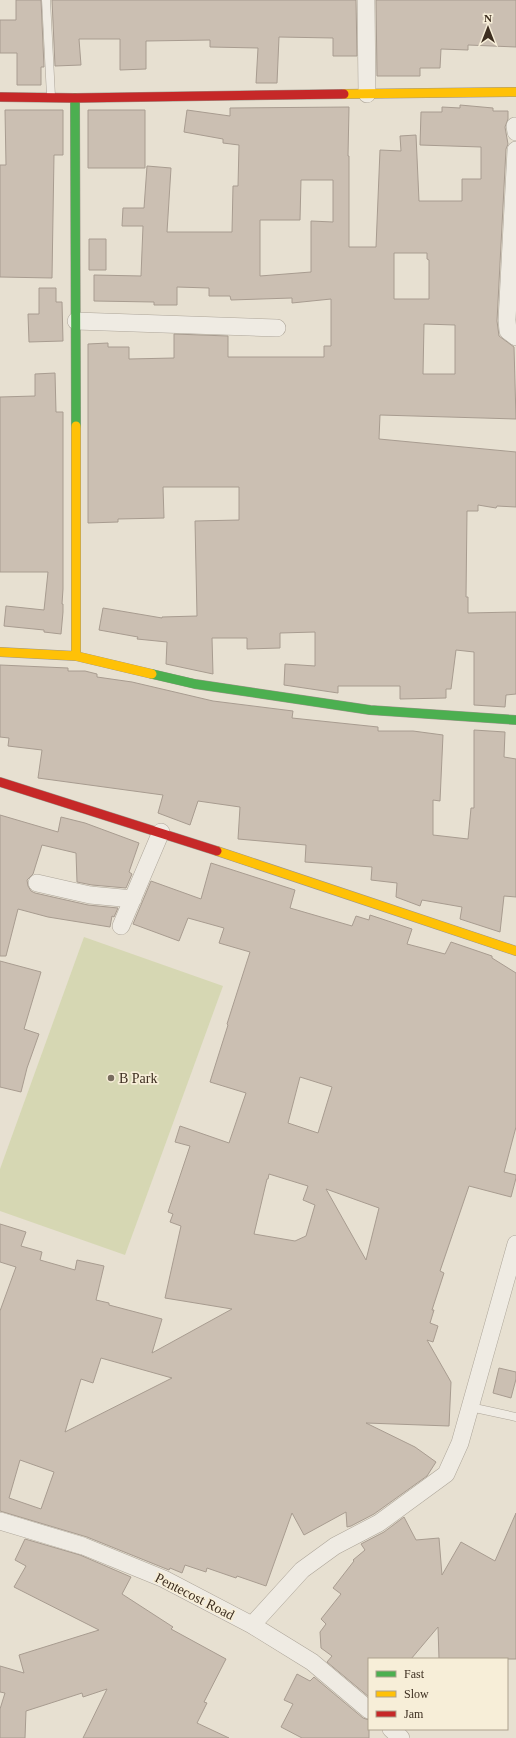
<svg xmlns="http://www.w3.org/2000/svg" width="516" height="1738" viewBox="0 0 516 1738" font-family="'Times New Roman',serif">
<style>
.green{fill:#d6d7b3}
.building{fill:#cbbfb2;stroke:#a89c90;fill-rule:evenodd}
.lines{fill:none;stroke-linecap:round;stroke-linejoin:round}
.lane-casing{stroke:#ada599;stroke-width:9}
.street-casing{stroke:#ada599;stroke-width:18}
.fast-casing{stroke:#9c958a;stroke-width:10}
.slow-casing{stroke:#9c958a;stroke-width:10}
.jam-casing{stroke:#9c958a;stroke-width:10}
.lane{stroke:#efebe3;stroke-width:8}
.street{stroke:#efebe3;stroke-width:17}
.fast{stroke:#4caf50;stroke-width:9}
.slow{stroke:#ffc107;stroke-width:9}
.jam{stroke:#c62828;stroke-width:9}
.poi-dot{fill:#786c5e;stroke:#f7eed8;stroke-width:1.5}
.labels{text-anchor:middle;stroke-width:3.5;stroke-linejoin:round;paint-order:stroke}
.poi-label{font-size:14px;fill:#3d2e20;stroke:#f7eed8;text-anchor:start}
.street-label{font-size:14px;fill:#3d2e20;stroke:#f7eed8}
</style>
<rect width="100%" height="100%" fill="#e7e0d1"/>
<path class="green" d="M 84,937 L 223,986 L 125,1255 L 0,1211 L 0,1169 Z"/>
<path class="building" d="M 16,0 L 41,0 L 44,67 L 41,67 L 41,85 L 17,85 L 17,53 L 0,53 L 0,20 L 16,20 Z
M 52,0 L 356,0 L 357,56 L 333,56 L 333,38 L 279,37 L 277,83 L 256,83 L 258,48 L 210,47 L 210,40 L 146,41 L 146,69 L 120,70 L 120,39 L 79,39 L 81,65 L 55,66 Z
M 376,0 L 516,0 L 516,47 L 468,45 L 468,50 L 441,49 L 440,68 L 420,68 L 420,76 L 377,76 Z
M 460,105 L 493,108 L 493,111 L 508,111 L 508,119 L 505,127 L 508,144 L 506,149 L 497,321 L 499,336 L 514,347 L 516,419 L 380,415 L 379,439 L 516,452 L 516,507 L 497,506 L 496,508 L 478,505 L 478,511 L 467,511 L 466,597 L 468,597 L 468,613 L 516,612 L 516,694 L 506,695 L 505,707 L 474,705 L 474,652 L 456,650 L 451,689 L 446,689 L 446,698 L 400,699 L 400,686 L 338,686 L 338,693 L 284,685 L 285,664 L 315,666 L 315,632 L 280,633 L 280,648 L 247,649 L 247,638 L 212,638 L 213,674 L 166,664 L 167,642 L 137,639 L 138,637 L 99,630 L 103,608 L 162,618 L 162,617 L 197,616 L 195,521 L 239,520 L 239,487 L 163,487 L 164,518 L 118,519 L 118,522 L 88,523 L 88,344 L 108,343 L 108,347 L 129,347 L 129,359 L 174,358 L 174,334 L 228,336 L 228,357 L 324,357 L 324,346 L 331,346 L 331,299 L 292,303 L 292,298 L 231,300 L 230,296 L 209,296 L 209,288 L 177,287 L 177,305 L 154,305 L 154,302 L 94,301 L 94,275 L 141,276 L 143,226 L 122,226 L 123,208 L 144,208 L 147,166 L 171,168 L 167,232 L 232,232 L 233,186 L 238,186 L 239,145 L 223,143 L 223,139 L 184,132 L 187,110 L 230,116 L 230,108 L 349,107 L 348,156 L 349,156 L 349,247 L 376,247 L 380,150 L 401,151 L 400,136 L 416,135 L 419,201 L 462,201 L 462,179 L 481,179 L 481,147 L 420,145 L 421,112 L 442,112 L 442,107 L 460,108 ZM 301,180 L 333,180 L 333,222 L 311,221 L 311,272 L 260,276 L 260,220 L 300,220 ZM 394,253 L 427,253 L 427,259 L 429,260 L 429,299 L 394,299 ZM 424,324 L 455,325 L 455,374 L 423,374 Z
M 5,110 L 63,110 L 63,155 L 54,155 L 52,278 L 0,277 L 0,165 L 6,165 Z
M 88,110 L 145,110 L 145,168 L 88,168 Z
M 89,239 L 106,239 L 106,270 L 89,270 Z
M 39,288 L 56,288 L 56,302 L 62,302 L 63,341 L 29,342 L 28,314 L 39,314 Z
M 55,373 L 56,412 L 63,412 L 63,589 L 62,604 L 63,604 L 63,612 L 61,634 L 44,632 L 44,630 L 4,626 L 6,606 L 44,610 L 48,572 L 0,572 L 0,397 L 35,396 L 35,374 Z
M 0,665 L 68,668 L 68,671 L 85,671 L 97,674 L 97,677 L 132,682 L 213,701 L 293,711 L 292,718 L 378,727 L 378,731 L 413,731 L 443,735 L 440,801 L 433,800 L 433,835 L 468,839 L 471,808 L 474,808 L 474,730 L 505,732 L 504,757 L 516,759 L 516,897 L 504,896 L 500,932 L 460,919 L 462,907 L 422,900 L 420,906 L 396,897 L 397,883 L 371,880 L 372,867 L 305,862 L 306,845 L 238,839 L 240,807 L 198,801 L 190,825 L 158,813 L 163,795 L 38,778 L 42,750 L 8,746 L 9,738 L 0,737 Z
M 0,815 L 58,832 L 61,817 L 85,823 L 139,843 L 129,872 L 132,874 L 126,888 L 92,885 L 77,882 L 76,853 L 42,845 L 33,874 L 27,880 L 28,886 L 31,891 L 35,893 L 88,905 L 118,908 L 114,917 L 112,916 L 110,927 L 48,917 L 18,909 L 6,956 L 0,956 Z
M 211,863 L 295,890 L 290,908 L 352,926 L 356,916 L 369,920 L 370,915 L 412,929 L 407,944 L 445,954 L 451,942 L 492,956 L 492,958 L 516,973 L 516,1127 L 504,1172 L 516,1175 L 516,1178 L 511,1197 L 469,1186 L 440,1271 L 444,1273 L 432,1310 L 434,1310 L 430,1323 L 438,1326 L 433,1342 L 427,1340 L 451,1382 L 449,1426 L 366,1423 L 415,1447 L 436,1462 L 427,1476 L 374,1514 L 351,1526 L 347,1527 L 346,1512 L 304,1535 L 292,1513 L 266,1586 L 237,1576 L 236,1578 L 207,1568 L 206,1572 L 185,1565 L 182,1573 L 170,1568 L 169,1570 L 87,1537 L 0,1511 L 0,1311 L 16,1267 L 0,1262 L 0,1224 L 26,1232 L 21,1246 L 42,1252 L 40,1260 L 75,1270 L 77,1260 L 104,1266 L 96,1300 L 109,1303 L 109,1305 L 162,1319 L 152,1353 L 232,1309 L 165,1298 L 181,1226 L 170,1222 L 173,1214 L 168,1212 L 190,1146 L 175,1142 L 180,1126 L 229,1143 L 246,1093 L 210,1082 L 228,1025 L 227,1024 L 250,952 L 219,943 L 224,928 L 188,918 L 179,941 L 133,924 L 151,881 L 201,899 ZM 300,1077 L 332,1087 L 318,1133 L 288,1123 ZM 269,1174 L 308,1186 L 303,1200 L 315,1205 L 306,1236 L 295,1241 L 254,1234 L 267,1179 L 268,1179 ZM 326,1189 L 379,1208 L 366,1260 ZM 101,1358 L 172,1378 L 65,1432 L 81,1379 L 93,1383 ZM 20,1460 L 54,1472 L 41,1509 L 9,1498 Z
M 0,961 L 41,972 L 24,1029 L 39,1034 L 27,1068 L 21,1092 L 0,1087 Z
M 499,1368 L 516,1372 L 516,1379 L 511,1398 L 493,1393 Z
M 516,1513 L 516,1659 L 439,1659 L 438,1627 L 411,1659 L 369,1659 L 369,1697 L 327,1662 L 332,1656 L 321,1648 L 320,1632 L 326,1624 L 321,1619 L 341,1594 L 333,1588 L 354,1561 L 353,1560 L 365,1550 L 361,1544 L 384,1532 L 404,1517 L 416,1540 L 439,1538 L 442,1575 L 461,1542 L 495,1561 Z
M 25,1539 L 80,1555 L 131,1577 L 122,1594 L 173,1627 L 171,1629 L 226,1659 L 204,1702 L 207,1703 L 197,1723 L 229,1738 L 83,1738 L 107,1689 L 83,1697 L 82,1693 L 26,1711 L 25,1738 L 0,1738 L 0,1709 L 5,1693 L 0,1692 L 0,1666 L 24,1673 L 19,1655 L 99,1630 L 14,1587 L 26,1566 L 15,1560 Z
M 297,1674 L 310,1681 L 314,1677 L 363,1718 L 369,1720 L 369,1738 L 302,1738 L 281,1727 L 293,1704 L 284,1700 Z"/>
<g class="lines">
<g class="lane-casing">
<path id="lane" d="M 46,0 L 51,96
M 470,1407 L 516,1417"/>
</g>
<g class="street-casing">
<path id="street" d="M 366,0 L 367,94
M 515,126 L 516,132
M 516,150 L 507,320 L 508,331 L 516,337
M 76,321 L 277,328
M 37,883 L 90,895 L 133,899
M 121,926 L 161,832
M 0,1521 L 83,1546 L 164,1579 L 252,1625 L 312,1662 L 369,1710
M 252,1625 L 302,1570 L 335,1546 L 379,1523 L 446,1474 L 460,1443 L 516,1244
M 391,1729 L 401,1738"/>
</g>
<g class="fast-casing">
<path id="fast" d="M 75,98 L 76,426
M 152,674 L 195,684 L 370,710 L 516,720"/>
</g>
<g class="slow-casing">
<path id="slow" d="M 344,94 L 516,92
M 76,426 L 76,656
M 0,652 L 76,656 L 152,674
M 217,851 L 516,951"/>
</g>
<g class="jam-casing">
<path id="jam" d="M 0,97 L 75,98 L 344,94
M 0,782 L 217,851"/>
</g>
<use href="#lane" class="lane"/>
<use href="#street" class="street"/>
<use href="#fast" class="fast"/>
<use href="#slow" class="slow"/>
<use href="#jam" class="jam"/>
</g>
<circle class="poi-dot" cx="111" cy="1078" r="4"/>
<g class="labels">
<g class="poi-label">
<text x="119" y="1083">B Park</text>
</g>
<g class="street-label">
<text transform="translate(195 1596) rotate(27)" y="5">Pentecost Road</text>
</g>
</g>
<rect x="368" y="1658" width="140" height="72" fill="#f7eed8" stroke="#ada18e"/>
<rect x="376" y="1671" width="20" height="6" fill="#4caf50" stroke="#ada18e"/>
<text x="404" y="1678" font-size="12" fill="#3d2e20">Fast</text>
<rect x="376" y="1691" width="20" height="6" fill="#ffc107" stroke="#ada18e"/>
<text x="404" y="1698" font-size="12" fill="#3d2e20">Slow</text>
<rect x="376" y="1711" width="20" height="6" fill="#c62828" stroke="#ada18e"/>
<text x="404" y="1718" font-size="12" fill="#3d2e20">Jam</text>
<g transform="translate(488 28)" stroke="#f7eed8" stroke-width="3" paint-order="stroke">
<path d="M0-3L7 15L0 10L-7 15Z" fill="#3d2e20"/>
<text y="-6" font-size="11" font-weight="bold" text-anchor="middle" fill="#3d2e20">N</text>
</g>
</svg>
